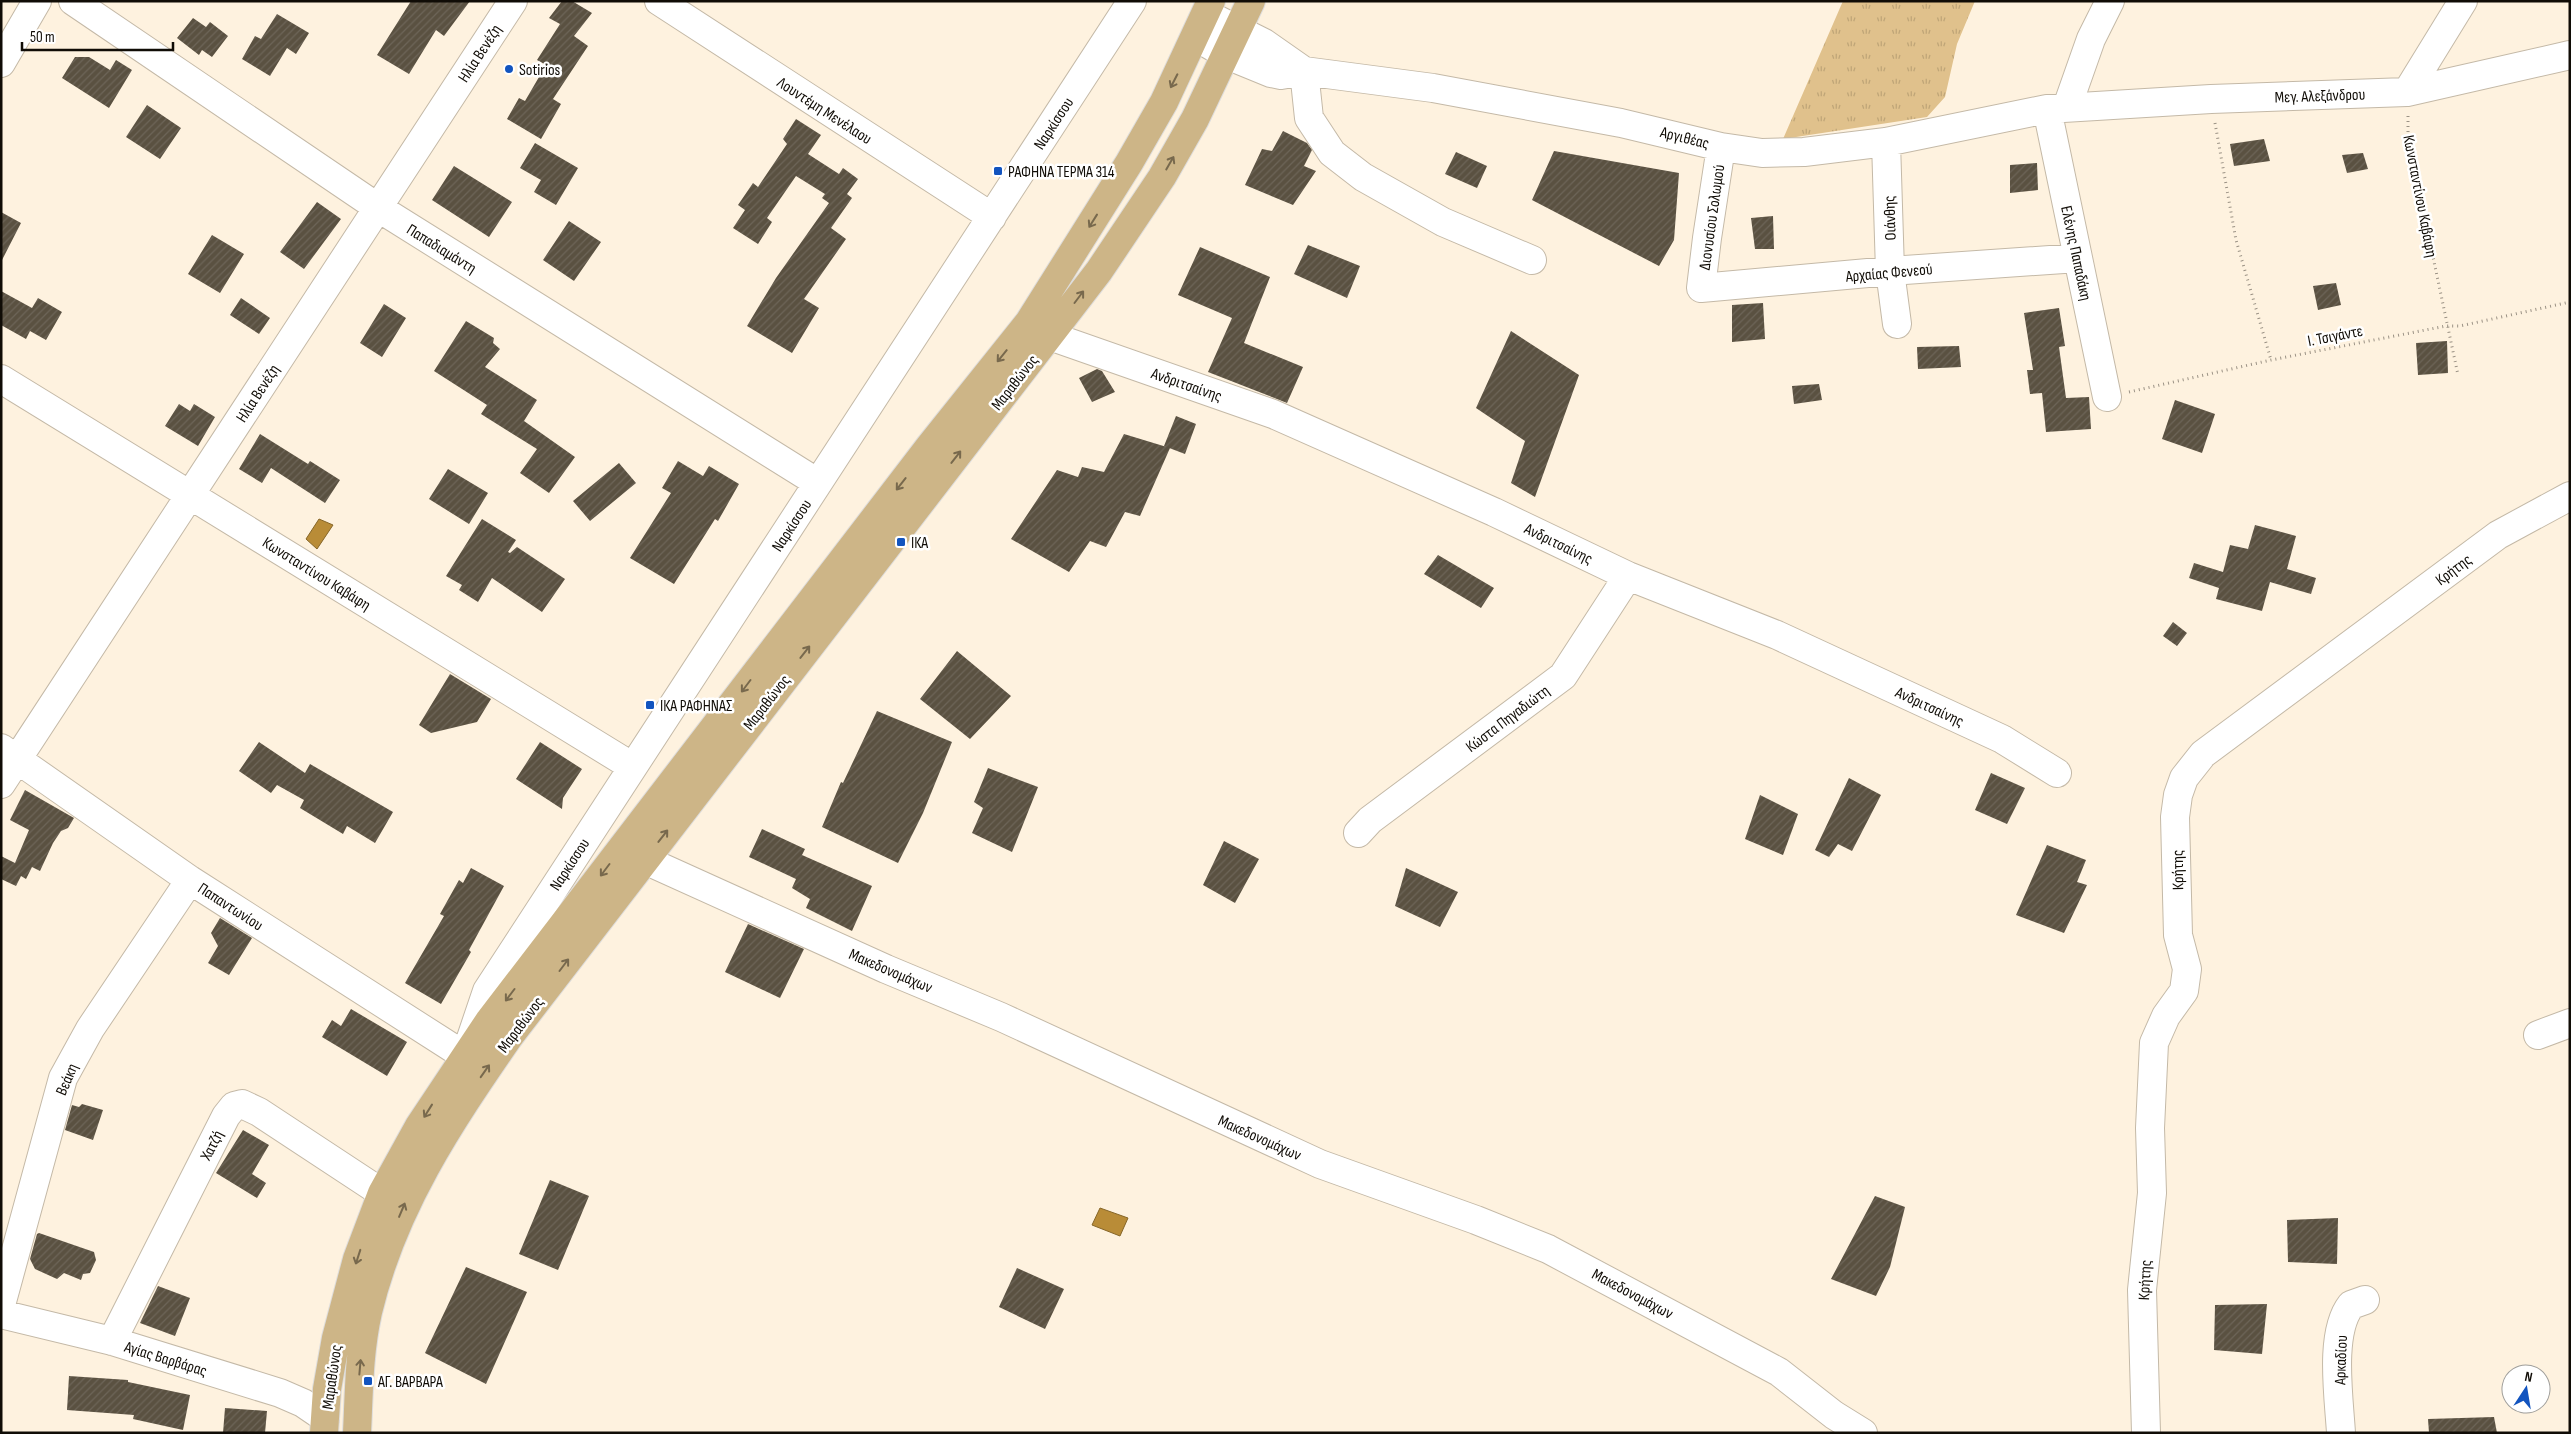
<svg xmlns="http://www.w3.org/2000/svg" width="2571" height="1434" viewBox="0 0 2571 1434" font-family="'Sofia Sans Condensed',sans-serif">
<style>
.grass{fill:url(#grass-tufts)}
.water{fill:#b98c37;stroke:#866628}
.building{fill:url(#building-hatch)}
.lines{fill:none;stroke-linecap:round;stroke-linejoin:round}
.minor-casing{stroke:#c4b9a7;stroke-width:30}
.major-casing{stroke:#dedddc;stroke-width:30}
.path{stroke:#9b9285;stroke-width:3;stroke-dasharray:1 4;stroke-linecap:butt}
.minor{stroke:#fff;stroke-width:28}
.major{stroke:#cdb587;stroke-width:28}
.oneway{stroke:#78694d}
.poi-dot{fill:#1254bf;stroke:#fff;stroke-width:2}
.labels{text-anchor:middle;stroke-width:5;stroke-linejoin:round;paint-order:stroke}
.street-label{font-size:16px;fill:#100c06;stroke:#fff}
.poi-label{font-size:16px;fill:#100c06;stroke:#fff;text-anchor:start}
</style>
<defs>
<pattern id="grass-tufts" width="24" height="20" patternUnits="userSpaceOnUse" patternTransform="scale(1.25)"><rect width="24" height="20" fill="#e0c18c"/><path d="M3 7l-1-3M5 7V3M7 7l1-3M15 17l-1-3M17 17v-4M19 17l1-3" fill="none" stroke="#bfa577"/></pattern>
<pattern id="building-hatch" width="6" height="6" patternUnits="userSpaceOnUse" patternTransform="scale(1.25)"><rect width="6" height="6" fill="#5a5141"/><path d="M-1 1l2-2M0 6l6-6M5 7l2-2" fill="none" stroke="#6d6558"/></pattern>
</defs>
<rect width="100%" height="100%" fill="#fef2df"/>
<path class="grass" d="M 1843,1 L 1975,1 L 1957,44 L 1945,97 L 1927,117 L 1783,139 Z"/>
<path class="water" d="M 319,519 L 333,525 L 317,549 L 306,539 Z
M 1100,1208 L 1128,1218 L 1120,1236 L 1092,1225 Z"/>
<path class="building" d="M 411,1 L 470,1 L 444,36 L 436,30 L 409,74 L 377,55 Z
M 562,1 L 572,1 L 592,13 L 574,36 L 588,46 L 553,99 L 561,104 L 541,139 L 507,119 L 519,98 L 525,101 L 546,65 L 537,60 L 560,24 L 549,18 Z
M 277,14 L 309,33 L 296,54 L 287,48 L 270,76 L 242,59 L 255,36 L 261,39 Z
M 193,18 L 206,27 L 210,22 L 228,36 L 212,57 L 202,50 L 199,55 L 177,38 Z
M 75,57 L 89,57 L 110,70 L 116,60 L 132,70 L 109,108 L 62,78 Z
M 147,105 L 181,128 L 160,159 L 126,137 Z
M 796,119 L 821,135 L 808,154 L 839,174 L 843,168 L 858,179 L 847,194 L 852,198 L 831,228 L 846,239 L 804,299 L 819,308 L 792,353 L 747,326 L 776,278 L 829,203 L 822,198 L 825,194 L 796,176 L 767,218 L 772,222 L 758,244 L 733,228 L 745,210 L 738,205 L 753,183 L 758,187 L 787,144 L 783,139 Z
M 1283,131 L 1307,143 L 1312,150 L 1304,166 L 1316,171 L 1293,205 L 1245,185 L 1262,149 L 1272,151 Z
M 2264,139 L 2270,161 L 2234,166 L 2230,144 Z
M 535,143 L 578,168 L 556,205 L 534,192 L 541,180 L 520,168 Z
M 1554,151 L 1679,173 L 1674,240 L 1659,266 L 1532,200 Z
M 1456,152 L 1487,166 L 1477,188 L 1445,174 Z
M 2363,153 L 2368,169 L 2347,173 L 2342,155 Z
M 2037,163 L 2038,190 L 2010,193 L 2010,165 Z
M 454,166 L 512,202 L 489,237 L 432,200 Z
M 317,202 L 341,219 L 304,269 L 280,252 Z
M 1,212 L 21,223 L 1,262 Z
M 1773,216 L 1774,249 L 1755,249 L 1751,218 Z
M 569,221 L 601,242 L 574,281 L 543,260 Z
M 212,235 L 244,254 L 220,293 L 188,274 Z
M 1308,245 L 1360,266 L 1347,298 L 1294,274 Z
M 1200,247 L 1270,277 L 1244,343 L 1303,367 L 1287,403 L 1208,372 L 1232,318 L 1178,295 Z
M 2336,283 L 2341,305 L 2318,310 L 2313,286 Z
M 1,291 L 32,308 L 38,298 L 62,312 L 46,340 L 30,331 L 26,339 L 1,325 Z
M 241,298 L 270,318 L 259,334 L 230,315 Z
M 1763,303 L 1765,339 L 1732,342 L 1732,305 Z
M 384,304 L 406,318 L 382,357 L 360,343 Z
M 2059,308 L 2065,346 L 2059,347 L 2066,398 L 2089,397 L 2091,429 L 2046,432 L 2042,393 L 2030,394 L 2027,370 L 2033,370 L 2024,313 Z
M 466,321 L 494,338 L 493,343 L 500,349 L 485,367 L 537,400 L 524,421 L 575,457 L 549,493 L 520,473 L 537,449 L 481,414 L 487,405 L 434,371 Z
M 1511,331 L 1579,375 L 1535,497 L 1511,483 L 1525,441 L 1476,408 Z
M 2447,341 L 2448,373 L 2418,375 L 2416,343 Z
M 1959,346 L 1961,367 L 1918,369 L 1917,347 Z
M 1097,369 L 1102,371 L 1115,392 L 1092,402 L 1079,378 Z
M 1819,384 L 1822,400 L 1794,404 L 1792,386 Z
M 2175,400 L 2215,414 L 2202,453 L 2162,439 Z
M 179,404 L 190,411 L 194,404 L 215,417 L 198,446 L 165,426 Z
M 1176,416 L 1196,424 L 1185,454 L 1164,446 Z
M 260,434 L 308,464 L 310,461 L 340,480 L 325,503 L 271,468 L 262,483 L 239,469 Z
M 1124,434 L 1170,448 L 1140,516 L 1125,512 L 1106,547 L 1090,541 L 1069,572 L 1011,539 L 1057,470 L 1078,477 L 1082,467 L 1104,472 Z
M 678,461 L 703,476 L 709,466 L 739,484 L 718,521 L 715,519 L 674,584 L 630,558 L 671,493 L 662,488 Z
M 619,463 L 636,483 L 590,521 L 573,501 Z
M 448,469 L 488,493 L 469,524 L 429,499 Z
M 482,519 L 516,540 L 508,552 L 510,553 L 517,547 L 565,579 L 542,612 L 492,578 L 478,602 L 459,590 L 462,585 L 446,576 Z
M 2255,525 L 2296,536 L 2287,569 L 2316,578 L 2311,594 L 2270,582 L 2262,611 L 2216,599 L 2219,588 L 2189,578 L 2194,563 L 2223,572 L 2230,545 L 2248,549 Z
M 1438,555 L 1494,588 L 1481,608 L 1424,574 Z
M 2173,622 L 2187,633 L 2177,646 L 2163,636 Z
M 957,651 L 1011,696 L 970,739 L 920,699 Z
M 450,674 L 491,699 L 477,722 L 431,733 L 419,725 Z
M 877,711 L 952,742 L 923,813 L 898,863 L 822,827 L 841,782 L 843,783 Z
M 259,742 L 305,773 L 310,764 L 393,812 L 375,843 L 347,826 L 343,834 L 300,808 L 304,800 L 277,785 L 271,793 L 239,771 Z
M 540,742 L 582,769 L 563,798 L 562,809 L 516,779 Z
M 988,768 L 1038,787 L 1012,852 L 972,833 L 983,808 L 974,802 Z
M 1991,773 L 2025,788 L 2007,824 L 1975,810 Z
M 1849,778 L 1881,795 L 1852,851 L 1838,844 L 1829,857 L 1815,850 Z
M 25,790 L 74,818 L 68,828 L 61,831 L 53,843 L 40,871 L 32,867 L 26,879 L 21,876 L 16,886 L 1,879 L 1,856 L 15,863 L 29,830 L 10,820 Z
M 1760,795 L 1798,814 L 1783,855 L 1745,839 Z
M 762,829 L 805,849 L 802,855 L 872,886 L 852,931 L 806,908 L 810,899 L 792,888 L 796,879 L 749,857 Z
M 1224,841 L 1259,859 L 1235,903 L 1203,885 Z
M 2047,845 L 2086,860 L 2077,882 L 2087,885 L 2064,933 L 2016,915 Z
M 471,868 L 504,886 L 469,950 L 471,952 L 441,1004 L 405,983 L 444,916 L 440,914 L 459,880 L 463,883 Z
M 1406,868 L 1458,892 L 1440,927 L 1395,906 Z
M 220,918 L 252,938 L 229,975 L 208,963 L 218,946 L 211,933 Z
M 748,924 L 804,949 L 780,998 L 725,972 Z
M 351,1009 L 407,1042 L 387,1076 L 322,1037 L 332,1020 L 341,1026 Z
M 82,1104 L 103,1110 L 93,1140 L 65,1130 L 72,1105 L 79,1107 Z
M 243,1130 L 269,1145 L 252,1174 L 266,1183 L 257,1198 L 216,1173 Z
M 550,1180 L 589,1196 L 558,1270 L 519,1254 Z
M 1875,1196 L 1905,1207 L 1890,1267 L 1876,1296 L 1831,1279 Z
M 2338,1218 L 2337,1264 L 2288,1262 L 2287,1220 Z
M 39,1233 L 94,1252 L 96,1260 L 90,1273 L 83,1274 L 81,1280 L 64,1273 L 57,1279 L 35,1269 L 30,1259 L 37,1234 Z
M 466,1267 L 527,1292 L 486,1384 L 425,1353 Z
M 1017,1268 L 1064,1289 L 1045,1329 L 999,1307 Z
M 158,1286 L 190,1298 L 175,1336 L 140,1323 Z
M 2267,1304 L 2262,1354 L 2214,1350 L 2215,1305 Z
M 69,1376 L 128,1380 L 128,1382 L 190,1395 L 183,1430 L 133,1419 L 134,1415 L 67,1410 Z
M 225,1408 L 267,1411 L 265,1433 L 223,1433 Z
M 2494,1417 L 2497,1433 L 2429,1433 L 2428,1419 Z"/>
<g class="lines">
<g class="minor-casing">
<path id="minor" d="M 73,1 L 377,207 L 818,483
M 659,1 L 992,217
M 1206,14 L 1264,43 L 1304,71 L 1309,118 L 1332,153 L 1363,177 L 1443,222 L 1532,260
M 1196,37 L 1227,55 L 1271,73 L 1281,75 L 1304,71 L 1433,88 L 1621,123 L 1721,147 L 1762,153 L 1804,152 L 1886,142 L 2047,109 L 2211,99 L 2407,92 L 2570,55
M 1,63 L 37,1
M 2407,92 L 2463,1
M 2067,107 L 2091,39 L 2110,1
M 2047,109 L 2107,397
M 1886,142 L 1890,271 L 1897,324
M 1721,147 L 1707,238 L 1701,288 L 1890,271 L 2078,258
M 1050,336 L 1273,414 L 1494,512 L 1628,576 L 1777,635 L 2002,739 L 2057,773
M 1,379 L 633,767
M 1,748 L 190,880 L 465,1056 L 487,991 L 1132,1
M 1,784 L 513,1
M 1358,833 L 1370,820 L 1563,676 L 1628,576
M 645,860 L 886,969 L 1001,1017 L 1320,1164 L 1476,1220 L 1548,1249 L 1779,1372 L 1834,1415 L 1863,1433
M 2538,1035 L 2570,1023
M 1,1305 L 63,1078 L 90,1029 L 190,880
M 1,1314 L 112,1341 L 280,1393 L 303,1403 L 325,1418
M 112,1341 L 226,1116 L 234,1106 L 242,1104 L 259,1112 L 382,1193
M 2146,1433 L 2142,1290 L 2152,1193 L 2150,1128 L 2154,1043 L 2166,1016 L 2184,991 L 2187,969 L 2178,935 L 2175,817 L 2178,795 L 2184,778 L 2203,754 L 2498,535 L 2570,496
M 2341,1433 C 2339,1398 2329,1333 2351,1305 L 2365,1300"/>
</g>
<g class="major-casing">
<path id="major" d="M 324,1433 L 327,1389 L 336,1338 L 357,1259 L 382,1193 L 419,1126 L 489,1021 L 929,447 L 1029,322 L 1129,163 L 1164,102 L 1211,1
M 357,1433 C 359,1392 359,1352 368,1312 C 393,1207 449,1124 509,1037 L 1099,271 L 1162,177 L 1195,119 L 1251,1"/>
</g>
<path class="path" d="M 2408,116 L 2408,139 L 2458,375
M 2215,123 L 2236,240 L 2271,360
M 2129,392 L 2271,360 L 2446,326 L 2460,326 L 2570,302"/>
<use href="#minor" class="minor"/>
<use href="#major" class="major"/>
</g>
<defs><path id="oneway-shaft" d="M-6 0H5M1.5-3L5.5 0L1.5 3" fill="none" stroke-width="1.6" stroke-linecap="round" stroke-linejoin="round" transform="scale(1.25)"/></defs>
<g class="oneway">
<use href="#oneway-shaft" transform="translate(1174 81) rotate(117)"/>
<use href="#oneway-shaft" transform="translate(1170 163) rotate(-60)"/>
<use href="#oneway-shaft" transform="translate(1093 221) rotate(122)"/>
<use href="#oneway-shaft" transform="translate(1079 297) rotate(-53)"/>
<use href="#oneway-shaft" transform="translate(1002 356) rotate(129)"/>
<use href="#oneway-shaft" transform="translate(956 457) rotate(-52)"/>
<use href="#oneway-shaft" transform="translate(901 484) rotate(128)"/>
<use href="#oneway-shaft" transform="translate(805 652) rotate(-52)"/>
<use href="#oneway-shaft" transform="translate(746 686) rotate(127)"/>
<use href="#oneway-shaft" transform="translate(663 836) rotate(-52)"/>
<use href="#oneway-shaft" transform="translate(605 870) rotate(127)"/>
<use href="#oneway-shaft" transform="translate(564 965) rotate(-53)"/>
<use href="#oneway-shaft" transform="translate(510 995) rotate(127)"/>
<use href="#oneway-shaft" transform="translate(485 1071) rotate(-55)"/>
<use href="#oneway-shaft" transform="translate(428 1111) rotate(122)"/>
<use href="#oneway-shaft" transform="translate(402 1210) rotate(-67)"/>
<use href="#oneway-shaft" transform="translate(358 1257) rotate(108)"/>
<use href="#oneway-shaft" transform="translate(360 1367) rotate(-85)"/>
</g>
<g class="poi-dot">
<circle cx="509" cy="69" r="5"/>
<rect x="993" y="166" width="10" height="10" rx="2.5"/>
<rect x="896" y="537" width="10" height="10" rx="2.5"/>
<rect x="645" y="700" width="10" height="10" rx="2.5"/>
<rect x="363" y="1376" width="10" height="10" rx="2.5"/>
</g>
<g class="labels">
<g class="street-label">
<text transform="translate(479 53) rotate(-57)" y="6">Ηλία Βενέζη</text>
<text transform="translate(2320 95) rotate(-2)" y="6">Μεγ. Αλεξάνδρου</text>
<text transform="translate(825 110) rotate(33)" y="6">Λουντέμη Μενέλαου</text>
<text transform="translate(1053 123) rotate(-57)" y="6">Ναρκίσσου</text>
<text transform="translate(1685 137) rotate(14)" y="6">Αργιθέας</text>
<text transform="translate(2421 196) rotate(79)" y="6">Κωνσταντίνου Καβάφη</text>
<text transform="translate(1711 217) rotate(-82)" y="6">Διονυσίου Σολωμού</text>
<text transform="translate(1889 218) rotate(-92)" y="6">Οιάνθης</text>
<text transform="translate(442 248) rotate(32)" y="6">Παπαδιαμάντη</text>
<text transform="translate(2077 253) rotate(78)" y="6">Ελένης Παπαδάκη</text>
<text transform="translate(1889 272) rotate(-5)" y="6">Αρχαίας Φενεού</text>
<text transform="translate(2335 335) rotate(-11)" y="6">Ι. Τσιγάντε</text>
<text transform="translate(1014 382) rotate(-52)" y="6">Μαραθώνος</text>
<text transform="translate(1187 384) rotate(19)" y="6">Ανδριτσαίνης</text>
<text transform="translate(257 393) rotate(-57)" y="6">Ηλία Βενέζη</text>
<text transform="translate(791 525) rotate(-57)" y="6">Ναρκίσσου</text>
<text transform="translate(1559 543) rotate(26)" y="6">Ανδριτσαίνης</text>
<text transform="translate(2453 569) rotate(-37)" y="6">Κρήτης</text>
<text transform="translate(317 573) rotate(32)" y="6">Κωνσταντίνου Καβάφη</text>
<text transform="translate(766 702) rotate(-52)" y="6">Μαραθώνος</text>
<text transform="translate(1930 706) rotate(25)" y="6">Ανδριτσαίνης</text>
<text transform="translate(1507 718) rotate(-37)" y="6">Κώστα Πηγαδιώτη</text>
<text transform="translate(569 864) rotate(-57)" y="6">Ναρκίσσου</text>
<text transform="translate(2177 870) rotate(-91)" y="6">Κρήτης</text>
<text transform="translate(231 906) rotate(33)" y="6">Παπαντωνίου</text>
<text transform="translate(891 970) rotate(23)" y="6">Μακεδονομάχων</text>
<text transform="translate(520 1024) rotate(-53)" y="6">Μαραθώνος</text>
<text transform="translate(66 1079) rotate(-67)" y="6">Βεάκη</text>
<text transform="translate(1260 1137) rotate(24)" y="6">Μακεδονομάχων</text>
<text transform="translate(211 1145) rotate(-63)" y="6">Χατζή</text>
<text transform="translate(2144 1280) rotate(-87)" y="6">Κρήτης</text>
<text transform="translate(1633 1293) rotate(28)" y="6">Μακεδονομάχων</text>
<text transform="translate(166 1358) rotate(17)" y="6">Αγίας Βαρβάρας</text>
<text transform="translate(2340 1360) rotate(-88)" y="6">Αρκαδίου</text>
<text transform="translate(331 1377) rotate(-82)" y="6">Μαραθώνος</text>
</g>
<g class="poi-label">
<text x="519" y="75">Sotirios</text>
<text x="1008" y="177">ΡΑΦΗΝΑ ΤΕΡΜΑ 314</text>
<text x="911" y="548">ΙΚΑ</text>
<text x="660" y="711">ΙΚΑ ΡΑΦΗΝΑΣ</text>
<text x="378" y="1387">ΑΓ. ΒΑΡΒΑΡΑ</text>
</g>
</g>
<rect width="2571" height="1434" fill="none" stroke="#100c06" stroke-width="5"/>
<g transform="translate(2526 1389) rotate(12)"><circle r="24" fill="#ffffff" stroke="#9f9e9b"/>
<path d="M0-4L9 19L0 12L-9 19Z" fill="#1254bf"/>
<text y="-8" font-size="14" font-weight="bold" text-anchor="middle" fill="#100c06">N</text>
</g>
<path d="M22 42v8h151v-8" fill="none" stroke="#100c06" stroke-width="2.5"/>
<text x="30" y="42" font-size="15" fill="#100c06" stroke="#ffffff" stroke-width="4" paint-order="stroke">50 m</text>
</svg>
